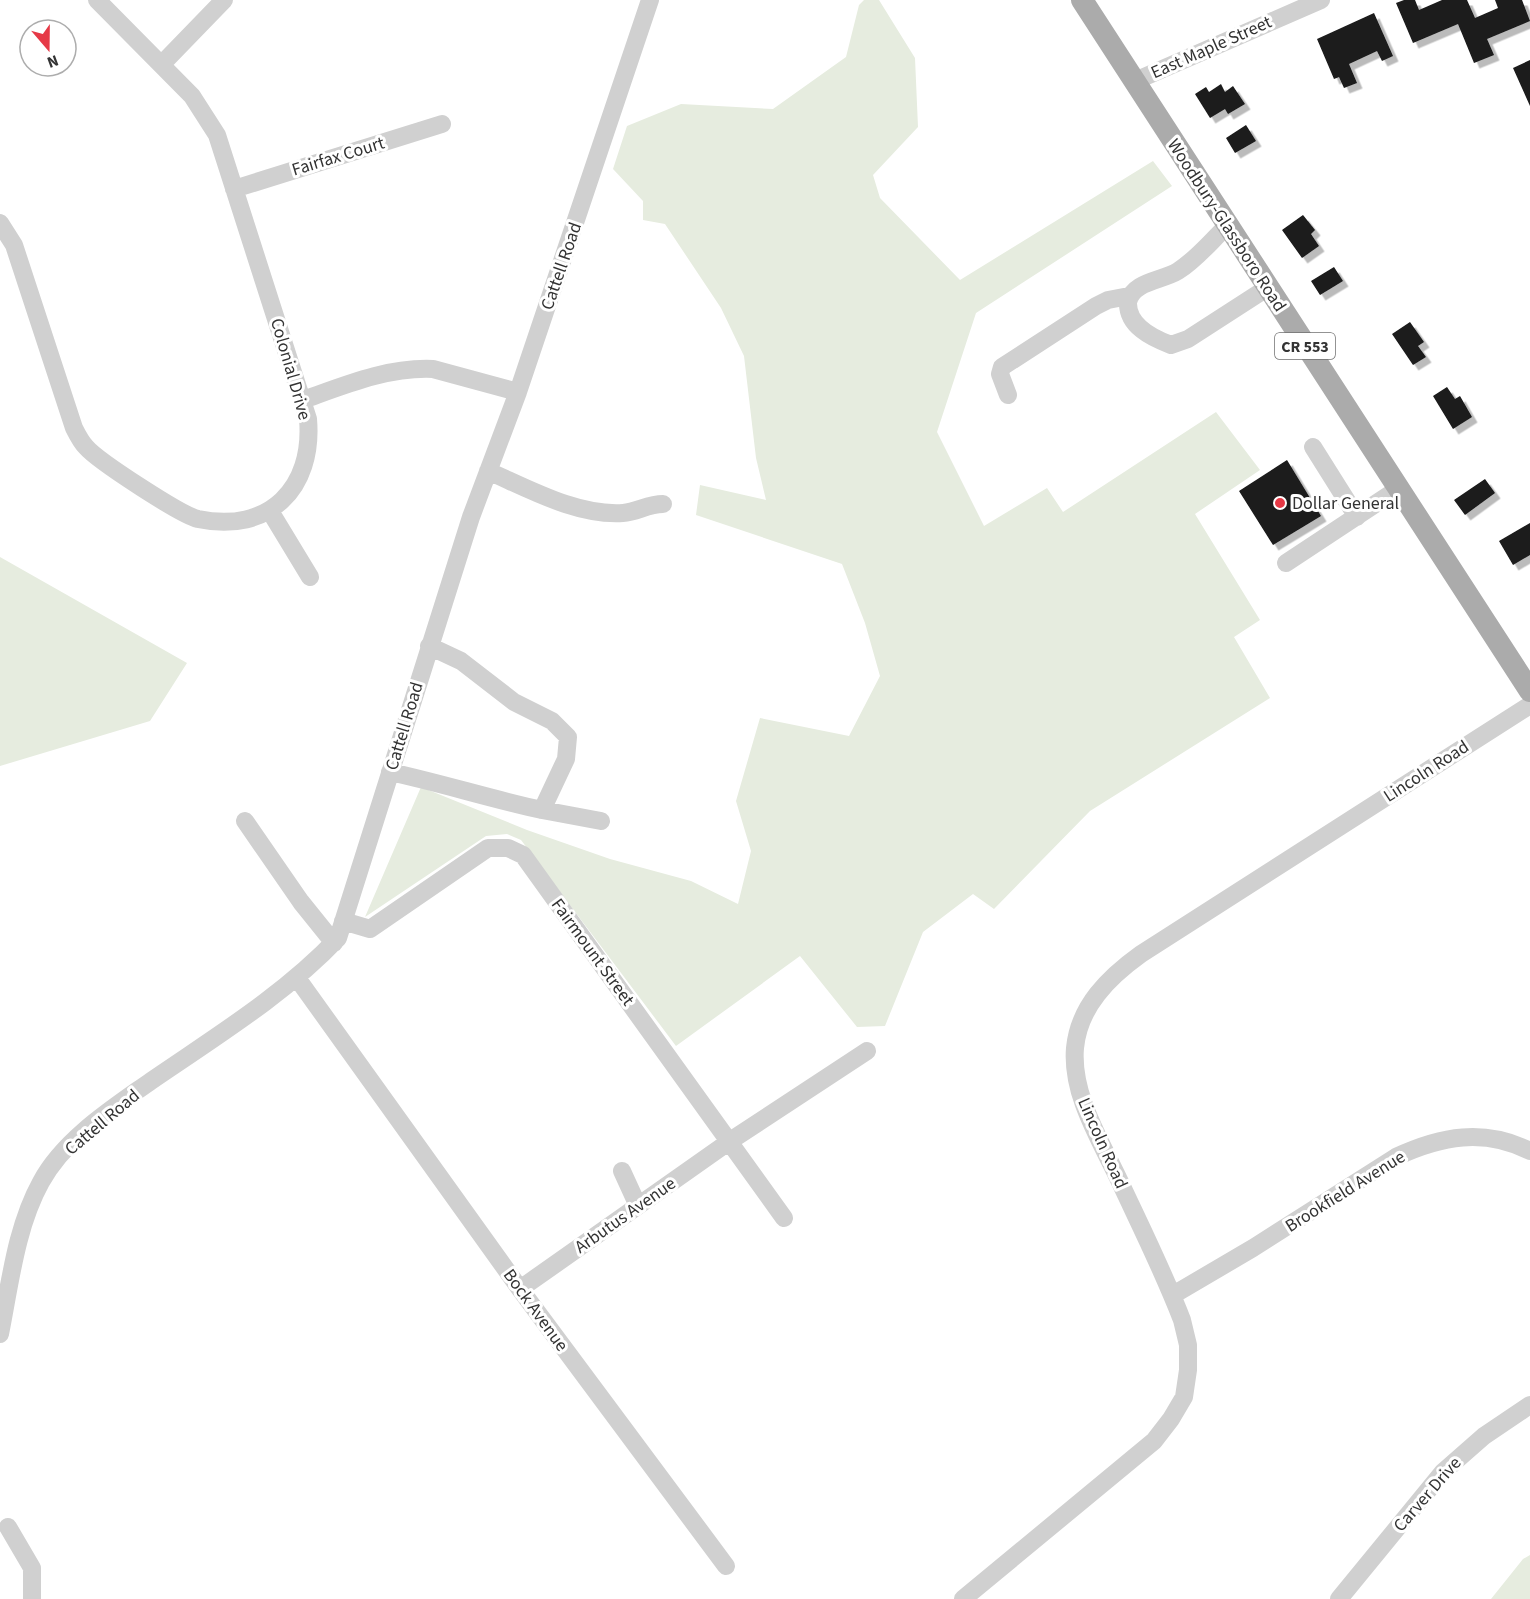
<svg xmlns="http://www.w3.org/2000/svg" width="1530" height="1599" viewBox="0 0 1530 1599" font-family="'Source Sans 3',sans-serif">
<style>
.green{fill:#e6ecdf}
.building{fill:#1a1a1a;filter:url(#shadow)}
.lines{fill:none;stroke-linecap:round;stroke-linejoin:round}
.minor{stroke:#d0d0d0;stroke-width:18}
.major{stroke:#ababab;stroke-width:22}
.poi-dot{fill:#e63946;stroke:#fff;stroke-width:2}
.labels{text-anchor:middle;stroke-width:6;stroke-linejoin:round;paint-order:stroke}
.shield{fill:#fff;stroke:#707070;stroke-width:1.5}
.shield-label{font-size:16px;font-weight:bold;fill:#333}
.street-label{font-size:18px;fill:#333;stroke:#fff}
.poi-label{font-size:18px;fill:#333;stroke:#fff;text-anchor:start}
</style>
<defs>
<filter id="shadow"><feDropShadow dx="5.5" dy="5.5" stdDeviation="0" flood-color="#0004"/></filter>
</defs>
<rect width="100%" height="100%" fill="#fff"/>
<path class="green" d="M 864,0 L 879,0 L 915,58 L 918,127 L 873,175 L 880,198 L 960,280 L 1153,161 L 1172,186 L 976,313 L 937,432 L 984,526 L 1047,488 L 1063,512 L 1216,412 L 1260,470 L 1195,514 L 1260,620 L 1234,637 L 1270,698 L 1090,811 L 994,909 L 973,894 L 923,932 L 885,1026 L 857,1027 L 800,956 L 676,1046 L 521,840 L 507,834 L 486,836 L 365,917 L 421,787 L 527,830 L 610,859 L 691,881 L 738,904 L 751,851 L 736,801 L 760,718 L 849,736 L 880,676 L 865,623 L 842,564 L 696,515 L 700,485 L 766,500 L 756,458 L 744,356 L 721,308 L 665,224 L 643,220 L 643,201 L 613,169 L 627,126 L 681,104 L 773,109 L 846,57 L 859,5 Z
M 0,557 L 187,663 L 150,721 L 0,766 Z
M 1530,1555 L 1530,1599 L 1491,1599 L 1523,1559 Z"/>
<path class="building" d="M 1404,0 L 1415,0 L 1419,10 L 1442,0 L 1467,0 L 1475,18 L 1498,8 L 1495,0 L 1522,0 L 1530,21 L 1487,39 L 1494,55 L 1474,63 L 1458,24 L 1413,43 L 1396,3 Z
M 1374,13 L 1393,56 L 1382,61 L 1377,51 L 1349,64 L 1357,83 L 1344,88 L 1339,77 L 1334,79 L 1317,39 Z
M 1530,60 L 1530,106 L 1513,68 Z
M 1221,84 L 1225,92 L 1233,86 L 1245,104 L 1228,114 L 1225,109 L 1210,118 L 1195,94 L 1206,87 L 1209,92 Z
M 1246,125 L 1256,141 L 1235,153 L 1226,138 Z
M 1303,215 L 1315,230 L 1311,234 L 1319,246 L 1302,258 L 1282,230 Z
M 1334,267 L 1343,281 L 1320,295 L 1311,281 Z
M 1410,322 L 1424,342 L 1418,346 L 1426,357 L 1413,365 L 1392,334 Z
M 1447,387 L 1455,399 L 1460,396 L 1472,417 L 1453,429 L 1433,396 Z
M 1287,460 L 1321,516 L 1273,545 L 1239,491 Z
M 1485,479 L 1495,493 L 1465,515 L 1454,500 Z
M 1530,523 L 1530,555 L 1513,565 L 1499,541 Z"/>
<g class="lines">
<path class="minor" d="M 162,64 L 224,0
M 1135,81 L 1321,0
M 234,189 L 442,124
M 0,223 L 14,245 L 74,428 C 77,434 81,442 86,447 C 98,461 181,515 198,519 C 269,534 314,488 308,419 L 217,135 L 192,96 L 97,0
M 1227,226 C 1211,241 1197,259 1178,271 C 1162,281 1133,281 1128,302 C 1127,326 1152,338 1171,345 L 1188,339 L 1267,288
M 1008,395 L 1000,374 L 1002,367 L 1096,306 L 1108,300 L 1129,296
M 303,400 C 345,385 388,367 433,369 L 518,392
M 1313,447 L 1357,517
M 488,471 C 529,489 577,516 623,513 C 637,512 648,504 663,504
M 270,511 L 310,577
M 1286,563 L 1398,489
M 429,646 L 461,661 L 514,702 L 552,721 L 568,737 L 566,759 L 542,810 L 601,821
M 390,772 C 441,783 491,799 542,810
M 245,821 L 301,902 L 334,943
M 343,921 L 370,929 L 488,848 L 508,848 L 523,855 L 784,1218
M 297,978 L 520,1289 L 726,1566
M 622,1171 L 638,1206
M 520,1289 L 730,1141 L 867,1051
M 1173,1295 L 1253,1248 L 1396,1157 C 1441,1136 1484,1128 1530,1151
M 0,1334 C 10,1284 16,1227 41,1182 C 64,1139 113,1108 151,1081 C 215,1037 284,995 338,938 L 471,517 L 518,392 L 650,0
M 8,1527 L 32,1568 L 32,1599
M 963,1599 L 1154,1441 L 1171,1419 L 1184,1397 L 1188,1370 L 1188,1345 L 1182,1320 C 1164,1273 1141,1227 1120,1182 C 1101,1141 1071,1095 1075,1048 C 1079,1006 1109,977 1141,954 L 1530,705
M 1339,1599 L 1443,1472 L 1484,1436 L 1530,1405"/>
<path class="major" d="M 1082,0 L 1530,691"/>
</g>
<circle class="poi-dot" cx="1280" cy="503" r="6"/>
<g class="labels">
<rect class="shield" x="1275" y="333" width="60" height="26" rx="4.5"/>
<g class="shield-label">
<text x="1305" y="352">CR 553</text>
</g>
<g class="street-label">
<text transform="translate(1211 47) rotate(-24)" y="6">East Maple Street</text>
<text transform="translate(338 156) rotate(-17)" y="6">Fairfax Court</text>
<text transform="translate(1227 225) rotate(57)" y="6">Woodbury-Glassboro Road</text>
<text transform="translate(561 266) rotate(-71)" y="6">Cattell Road</text>
<text transform="translate(291 369) rotate(74)" y="6">Colonial Drive</text>
<text transform="translate(404 726) rotate(-73)" y="6">Cattell Road</text>
<text transform="translate(1426 771) rotate(-33)" y="6">Lincoln Road</text>
<text transform="translate(593 952) rotate(54)" y="6">Fairmount Street</text>
<text transform="translate(102 1122) rotate(-40)" y="6">Cattell Road</text>
<text transform="translate(1103 1143) rotate(66)" y="6">Lincoln Road</text>
<text transform="translate(1345 1191) rotate(-32)" y="6">Brookfield Avenue</text>
<text transform="translate(625 1215) rotate(-35)" y="6">Arbutus Avenue</text>
<text transform="translate(536 1310) rotate(54)" y="6">Bock Avenue</text>
<text transform="translate(1427 1494) rotate(-49)" y="6">Carver Drive</text>
</g>
<g class="poi-label">
<text x="1292" y="509">Dollar General</text>
</g>
</g>
<g transform="translate(48 48) rotate(160)"><circle r="28" fill="#ffffff" stroke="#adadad" stroke-width="1.5"/>
<path d="M0-4.5L10 22L0 15L-10 22Z" fill="#e63946"/>
<text y="-9" font-size="16" font-weight="bold" text-anchor="middle" fill="#333333">N</text>
</g>
</svg>
